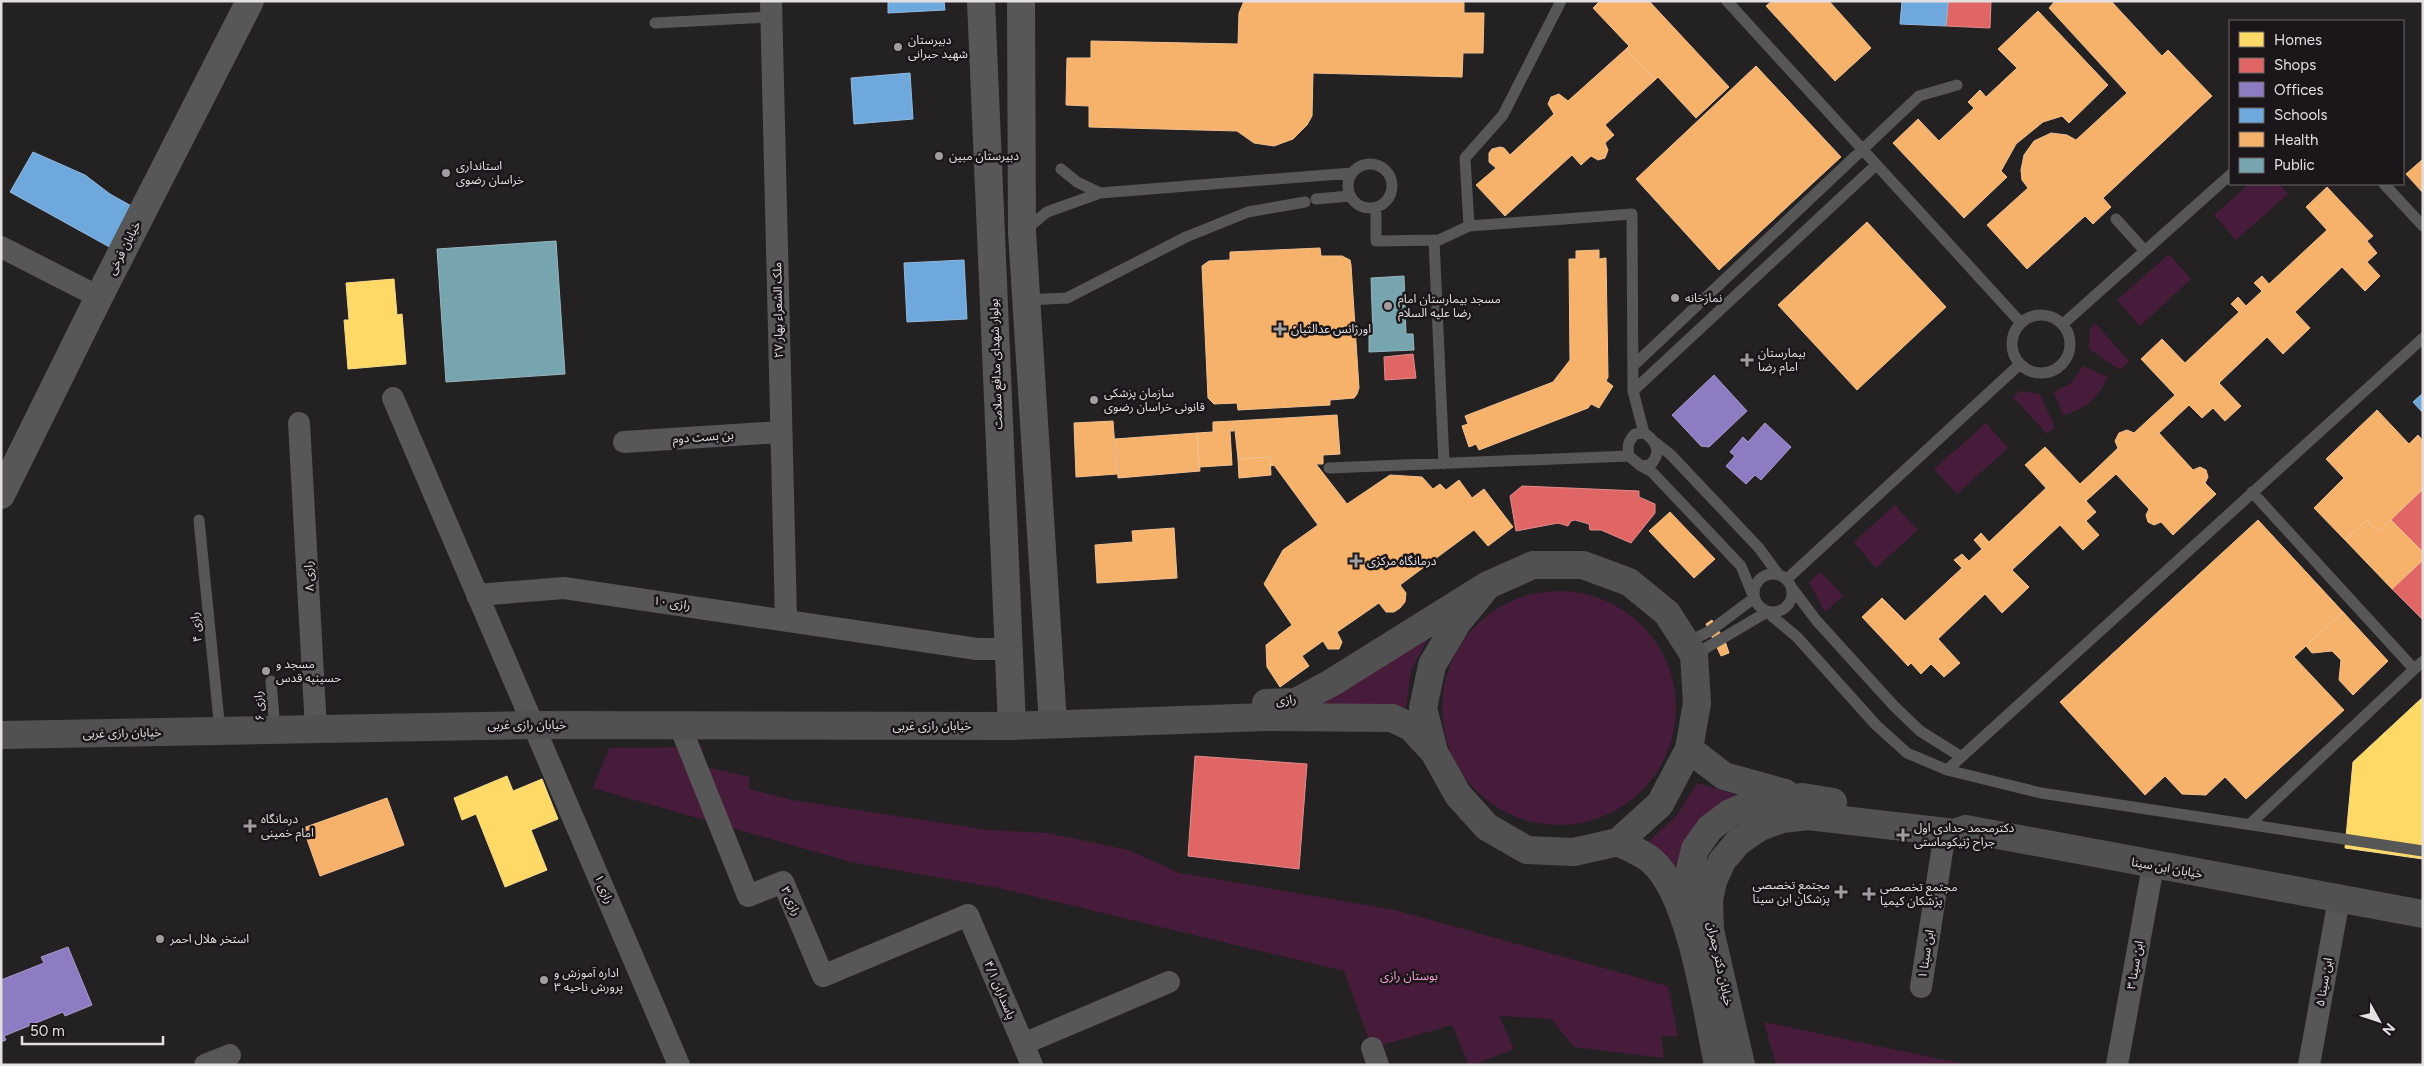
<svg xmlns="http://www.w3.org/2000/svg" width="2424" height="1066" viewBox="0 0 2424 1066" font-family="Figtree,'Noto Sans Arabic',sans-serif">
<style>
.green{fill:#471c3a}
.homes{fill:#ffd966;stroke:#f7db8b}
.shops{fill:#e06666;stroke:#e18b8b}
.offices{fill:#8e7cc3;stroke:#a89acc}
.schools{fill:#6fa8dc;stroke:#92b9de}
.health{fill:#f6b26b;stroke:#f1c08f}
.public{fill:#76a5af;stroke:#97b7be}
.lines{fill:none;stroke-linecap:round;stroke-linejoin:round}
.service{stroke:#585758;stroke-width:11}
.minor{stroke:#585758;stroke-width:22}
.tertiary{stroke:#585758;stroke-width:28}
.secondary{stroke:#515152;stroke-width:28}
.poi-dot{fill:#a19d9f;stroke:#1b1619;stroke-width:2}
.labels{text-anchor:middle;stroke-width:5;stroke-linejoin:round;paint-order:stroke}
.poi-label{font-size:12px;fill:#e4e0e2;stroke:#1b1619;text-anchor:start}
.street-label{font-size:12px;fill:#e4e0e2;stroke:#1b1619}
.park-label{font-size:12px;fill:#f9a0d9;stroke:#1b1619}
</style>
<rect width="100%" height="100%" fill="#242123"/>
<path class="green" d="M 2249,184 L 2279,184 L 2288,194 L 2236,240 L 2214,215 Z
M 2169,254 L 2191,279 L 2140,326 L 2117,300 Z
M 2095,323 L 2129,361 L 2120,370 L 2089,349 L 2090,329 Z
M 2083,366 L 2108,377 C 2098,397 2086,410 2063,415 L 2054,392 L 2071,383 Z
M 2020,391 L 2040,394 L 2055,427 L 2047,434 L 2013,397 Z
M 1986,423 L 2008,448 L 1957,494 L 1934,469 Z
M 1895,505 L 1918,530 L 1876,568 L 1854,542 Z
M 1821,572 L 1843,596 L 1825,612 L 1809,582 Z
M1442 708a117 117 0 1 1 234 0a117 117 0 1 1-234 0Z
M 1429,637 L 1411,670 L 1406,707 L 1309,708 Z
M 703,747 L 697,765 L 750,777 L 749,789 L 792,800 L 988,830 L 1048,833 L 1128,850 L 1180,873 L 1395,910 L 1668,986 L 1678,1036 L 1661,1036 L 1664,1058 L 1574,1047 L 1551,1019 L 1499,1016 L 1514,1049 L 1473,1065 L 1469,1065 L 1452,1025 L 1372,1048 L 1344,971 L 999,888 L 851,862 L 593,788 L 609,748 Z
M 1697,783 L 1760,802 L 1727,815 L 1679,878 C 1672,861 1664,852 1648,842 L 1678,814 Z
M 1764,1022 L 1969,1065 L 1776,1065 Z"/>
<path class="homes" d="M 394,279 L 397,315 L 402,314 L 406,364 L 348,369 L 344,320 L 349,320 L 346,283 Z
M 2423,697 L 2423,859 L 2345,848 L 2353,762 Z
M 507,776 L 513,791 L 542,779 L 558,819 L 531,830 L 547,870 L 505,887 L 476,814 L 462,820 L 454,798 Z"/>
<path class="shops" d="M 1948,1 L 1991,1 L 1990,28 L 1946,26 Z
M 1413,354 L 1416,378 L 1385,380 L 1384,357 Z
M 1522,486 L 1639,491 L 1639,497 L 1655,504 L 1655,513 L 1631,543 L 1601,530 L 1590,530 L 1589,524 L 1575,520 L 1571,521 L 1568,526 L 1558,523 L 1516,531 L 1510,496 Z
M 2423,489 L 2423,552 L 2391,520 Z
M 2423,560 L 2423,620 L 2392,589 Z
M 1195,756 L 1307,764 L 1299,869 L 1188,856 Z"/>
<path class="offices" d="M 1714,375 L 1747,411 L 1709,447 L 1701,446 L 1672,415 Z
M 1765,423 L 1791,447 L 1761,480 L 1755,475 L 1746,484 L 1726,466 L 1735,456 L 1730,452 L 1743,437 L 1748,442 Z
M 68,947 L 92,1005 L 65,1016 L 63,1012 L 4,1036 L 6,1040 L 1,1042 L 1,980 L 44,963 L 41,957 Z"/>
<path class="schools" d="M 888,1 L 944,1 L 945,10 L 888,13 Z
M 1902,1 L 1948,1 L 1946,26 L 1900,24 Z
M 910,73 L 913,119 L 854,124 L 851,78 Z
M 33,152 L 85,175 L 110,194 L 135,208 L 113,249 L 10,192 Z
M 964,260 L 967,319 L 907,322 L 904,263 Z
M 2423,393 L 2423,413 L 2413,402 Z"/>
<path class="health" d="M 1244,1 L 1464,1 L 1464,13 L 1484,13 L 1483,53 L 1463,53 L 1462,77 L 1313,73 L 1312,116 L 1307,125 L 1293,139 L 1274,146 L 1254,143 L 1237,131 L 1089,127 L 1089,106 L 1066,105 L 1067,58 L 1091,58 L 1091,41 L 1238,44 L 1239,13 Z
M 1600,1 L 1649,1 L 1729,87 L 1696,118 L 1658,77 L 1655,80 L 1626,49 L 1629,46 L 1593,8 Z
M 1772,1 L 1829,1 L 1871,48 L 1835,81 L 1766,6 Z
M 2055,1 L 2111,1 L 2162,56 L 2168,50 L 2212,96 L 2103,198 L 2111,207 L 2093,224 L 2085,216 L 2027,269 L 1987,225 L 2028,188 L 2022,180 L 2021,170 L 2024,155 L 2034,141 L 2051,133 L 2067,135 L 2076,140 L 2127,93 L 2049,8 Z
M 2038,11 L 2108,85 L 2069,123 L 2062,116 L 2043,122 L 2016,144 L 2001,171 L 2007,177 L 1964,218 L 1893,143 L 1918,119 L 1939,141 L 1974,108 L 1968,102 L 1980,90 L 1986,97 L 2017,68 L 1998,49 Z
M 1626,49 L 1655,80 L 1605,125 L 1614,135 L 1605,143 L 1608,150 L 1605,158 L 1598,160 L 1591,156 L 1581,165 L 1572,155 L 1505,216 L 1476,185 L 1496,168 L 1489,162 L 1489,153 L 1492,149 L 1500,147 L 1504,148 L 1510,155 L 1554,114 L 1548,104 L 1551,97 L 1559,94 L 1568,101 Z
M 1756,66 L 1841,157 L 1719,270 L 1636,179 Z
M 2423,159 L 2423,193 L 2406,174 Z
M 2327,187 L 2373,236 L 2367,241 L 2377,253 L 2367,262 L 2380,276 L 2365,291 L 2342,267 L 2295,312 L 2310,328 L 2283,354 L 2267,337 L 2219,383 L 2241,406 L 2225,421 L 2213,408 L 2202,418 L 2189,405 L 2159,433 L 2193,470 L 2200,467 L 2206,470 L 2208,477 L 2205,483 L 2216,494 L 2173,535 L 2161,522 L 2154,525 L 2148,522 L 2146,515 L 2149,509 L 2116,474 L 2086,501 L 2096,512 L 2086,521 L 2099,535 L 2083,550 L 2060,525 L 2012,570 L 2029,587 L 2002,613 L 1985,594 L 1938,639 L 1960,663 L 1944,677 L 1931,664 L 1921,674 L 1911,663 L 1908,666 L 1862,617 L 1882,598 L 1905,621 L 1962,568 L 1954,560 L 1962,554 L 1969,561 L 1982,549 L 1974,540 L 1981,533 L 1989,542 L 2046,488 L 2025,465 L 2045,447 L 2080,484 L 2093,472 L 2118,448 L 2115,441 L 2119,433 L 2127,430 L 2134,433 L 2175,395 L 2141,359 L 2162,339 L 2185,363 L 2239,312 L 2231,304 L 2238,297 L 2246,306 L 2262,291 L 2254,283 L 2262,276 L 2269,284 L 2327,230 L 2306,207 Z
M 1867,222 L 1946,307 L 1857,390 L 1778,305 Z
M 1320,248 L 1321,256 L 1342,256 L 1350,260 L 1351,265 L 1359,388 L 1357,394 L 1354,398 L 1330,400 L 1330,405 L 1238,410 L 1237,403 L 1214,404 L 1208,398 L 1202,266 L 1209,261 L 1230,260 L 1230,252 Z
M 1599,250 L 1599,259 L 1606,258 L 1608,377 L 1606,381 L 1613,386 L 1599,408 L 1591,404 L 1588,408 L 1479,450 L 1476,444 L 1469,447 L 1462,426 L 1468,424 L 1465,416 L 1553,382 L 1570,360 L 1569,259 L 1576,259 L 1576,251 Z
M 2377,410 L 2409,444 L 2418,435 L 2423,441 L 2423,489 L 2378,532 L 2367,520 L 2345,540 L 2314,508 L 2344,478 L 2326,459 Z
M 1337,415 L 1340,454 L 1323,455 L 1323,464 L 1316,464 L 1347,504 L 1390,475 L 1422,477 L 1433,489 L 1440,484 L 1446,490 L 1459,480 L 1472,498 L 1484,489 L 1513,527 L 1488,546 L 1474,530 L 1400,585 L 1406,593 L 1405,602 L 1400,608 L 1394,612 L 1386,612 L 1379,603 L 1337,632 L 1342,642 L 1339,649 L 1328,649 L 1323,641 L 1302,656 L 1309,666 L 1280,687 L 1267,667 L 1266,645 L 1292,625 L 1264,584 L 1283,550 L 1318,525 L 1274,465 L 1271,466 L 1270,457 L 1238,459 L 1234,421 Z
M 1113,421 L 1117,474 L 1076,477 L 1074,423 Z
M 1234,421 L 1234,431 L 1230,431 L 1232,465 L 1199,467 L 1197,433 L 1213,432 L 1213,422 Z
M 1197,433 L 1200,471 L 1118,478 L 1115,439 Z
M 1270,457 L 1271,475 L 1239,478 L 1238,459 Z
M 1670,512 L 1715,559 L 1694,578 L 1649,531 Z
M 2258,520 L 2343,612 L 2294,657 L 2344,710 L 2246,799 L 2225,777 L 2206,795 L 2182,794 L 2165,776 L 2145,795 L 2060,702 Z
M 2367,520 L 2378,532 L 2391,520 L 2423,552 L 2423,560 L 2392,589 L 2345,540 Z
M 1174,528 L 1177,578 L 1097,583 L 1095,545 L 1133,542 L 1132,531 Z
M 2343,612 L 2388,661 L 2353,695 L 2339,680 L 2341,660 L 2332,651 L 2312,653 L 2306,646 Z
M 1712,620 L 1725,641 L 1729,653 L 1721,656 L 1706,624 Z
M 387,798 L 404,845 L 320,876 L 303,828 Z"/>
<path class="public" d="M 556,241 L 565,374 L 446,382 L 437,249 Z
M 1404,276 L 1406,334 L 1413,334 L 1414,350 L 1369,352 L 1369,335 L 1373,335 L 1371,278 Z"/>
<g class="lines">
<path class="service" d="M 1727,1 L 2021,323
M 655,23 L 771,17
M1348 186a22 22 0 1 1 44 0a22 22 0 1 1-44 0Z
M 1061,169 L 1077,182 L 1100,193
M 2384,184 L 2423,226
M 1316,199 L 1350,196
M 1376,208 L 1376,241 L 1439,240 L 1469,226 L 1632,214 L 1633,391 L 1644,433
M 2116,219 L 2145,251
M 1469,226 L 1465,158 L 1503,115 L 1561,1
M 1024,231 L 1047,212 L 1100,193 L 1352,173
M 1434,240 L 1444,464
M 1026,300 L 1067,298 L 1186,237 L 1248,212 L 1305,202
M2012 344a29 29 0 1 1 58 0a29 29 0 1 1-58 0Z
M 2063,324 L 2230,175
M 1633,366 L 1919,96 L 1957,85
M 1633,391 L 1876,165
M 1644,433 C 1657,441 1662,453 1650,465 L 1641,466 L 1629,456 C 1627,446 1628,441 1635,434 Z
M 1656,443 L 1671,455 L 1759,548 L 1778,574
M 1641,466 L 1652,472 L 1741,566 L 1754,598 L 1710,631 L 1686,643
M 1329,468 L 1629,456
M 2252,492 L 2414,669
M 199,520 L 220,731
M1754 593a19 19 0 1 1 38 0a19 19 0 1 1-38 0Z
M 1787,579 L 2020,364
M 1792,588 L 1816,620 L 1894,706 L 1920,731 L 1960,756
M 1694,655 L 1767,612 L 1797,637 L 1876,725 L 1907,753 L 1947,770 L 2041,793 L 2423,851
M 271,681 L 275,730
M 1947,770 L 2423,338
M 2250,824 L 2423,661"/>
<path class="minor" d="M 771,1 L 786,619
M 1,247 L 99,297
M 393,398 L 679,1065
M 299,423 L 316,729
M 624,442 L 781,432
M 477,595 L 564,588 L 977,649 L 1007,649
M 680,726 L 748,896 L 783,882 L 823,976 L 968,915 L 1032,1065
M 1921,987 L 1945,832
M 1023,1044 L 1169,982
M 1372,1048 L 1378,1065
M 205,1065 L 230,1055
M 2117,1065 L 2153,866
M 2309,1065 L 2339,899"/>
<path class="tertiary" d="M 981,1 L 1012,726
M 1021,1 L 1022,232 L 1053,724
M 1,495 L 99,297 L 250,1"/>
<path class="secondary" d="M 1266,703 L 1296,702 L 1331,683 L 1488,585 L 1533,565 L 1583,565 L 1629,582 L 1667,613 L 1694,655 L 1697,703 L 1689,749 L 1660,804 L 1618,842 L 1574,852 L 1527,850 L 1487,827 L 1458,795 L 1434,752 L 1423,708 L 1432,665 L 1457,623 L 1488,585
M 1,735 L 535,725 L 1012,726 L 1266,717 L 1392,718 L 1411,727 L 1434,752
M 1689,749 L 1724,776 L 1785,793
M 1618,842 C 1629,848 1643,853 1652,861 C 1691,895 1707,1012 1718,1065
M 1690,935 L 1689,874 L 1695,849 L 1710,828 L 1730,813 L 1758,801 L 1803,797 L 1833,802
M 1741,1065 L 1710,930 L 1709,900 L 1713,881 L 1722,861 L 1738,842 L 1760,827 L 1782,819 L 1808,816 L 1955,833 L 1966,829 L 2423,914"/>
</g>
<g class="poi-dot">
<circle cx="898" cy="47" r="5"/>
<circle cx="939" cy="156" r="5"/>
<circle cx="446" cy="173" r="5"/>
<circle cx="1675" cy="298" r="5"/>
<circle cx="1388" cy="306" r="5"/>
<path d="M1277.5 321.5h5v5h5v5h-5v5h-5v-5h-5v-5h5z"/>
<path d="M1744.5 352.5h5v5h5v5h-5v5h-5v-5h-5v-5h5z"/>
<circle cx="1094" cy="400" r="5"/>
<path d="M1353.5 553.5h5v5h5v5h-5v5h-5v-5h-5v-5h5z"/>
<circle cx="266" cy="671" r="5"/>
<path d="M247.5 818.5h5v5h5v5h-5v5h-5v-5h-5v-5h5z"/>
<path d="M1900.5 827.5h5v5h5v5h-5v5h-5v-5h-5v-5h5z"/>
<path d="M1838.5 884.5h5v5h5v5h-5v5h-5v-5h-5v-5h5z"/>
<path d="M1866.5 886.5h5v5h5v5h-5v5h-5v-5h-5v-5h5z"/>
<circle cx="160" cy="939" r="5"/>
<circle cx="544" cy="980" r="5"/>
</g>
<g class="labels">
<g class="poi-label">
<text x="908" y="44">دبیرستان<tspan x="908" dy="14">شهید حبرانی</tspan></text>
<text x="949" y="160">دبیرستان مبین</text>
<text x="456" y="170">استانداری<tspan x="456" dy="14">خراسان رضوی</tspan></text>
<text x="1685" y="302">نمازخانه</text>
<text x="1398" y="303">مسجد بیمارستان امام<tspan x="1398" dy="14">رضا علیه السلام</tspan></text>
<text x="1291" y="333">اورژانس عدالتیان</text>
<text x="1758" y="357">بیمارستان<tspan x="1758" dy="14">امام رضا</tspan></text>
<text x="1104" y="397">سازمان پزشکی<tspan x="1104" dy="14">قانونی خراسان رضوی</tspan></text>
<text x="1367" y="565">درمانگاه مرکزی</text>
<text x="276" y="668">مسجد و<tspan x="276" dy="14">حسینیه قدس</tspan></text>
<text x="261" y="823">درمانگاه<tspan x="261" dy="14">امام خمینی</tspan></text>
<text x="1914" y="832">دکترمحمد حدادی اول<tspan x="1914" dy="14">جراح ژنیکوماستی</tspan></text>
<text x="1830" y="889" text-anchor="end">مجتمع تخصصی<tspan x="1830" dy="14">پزشکان ابن سینا</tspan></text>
<text x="1880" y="891">مجتمع تخصصی<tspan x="1880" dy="14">پزشکان کیمیا</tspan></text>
<text x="170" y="943">استخر هلال احمر</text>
<text x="554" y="977">اداره آموزش و<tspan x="554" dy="14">پرورش ناحیه ۳</tspan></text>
</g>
<g class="street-label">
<text transform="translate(124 248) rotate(-63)" y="4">خیابان فرخی</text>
<text transform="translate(778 310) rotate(-91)" y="4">ملک الشعراء بهار ۲۷</text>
<text transform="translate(996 364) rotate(-92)" y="4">بولوار شهدای مدافع سلامت</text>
<text transform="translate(703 437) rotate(-4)" y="4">بن بست دوم</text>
<text transform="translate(309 576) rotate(-93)" y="4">رازی ۸</text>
<text transform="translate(672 603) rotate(8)" y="4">رازی ۱۰</text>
<text transform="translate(196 627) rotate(-96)" y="4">رازی ۴</text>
<text transform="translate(1286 700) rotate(-7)" y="4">رازی</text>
<text transform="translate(259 706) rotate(-94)" y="4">رازی ۶</text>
<text x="527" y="729">خیابان رازی غربی</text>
<text x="932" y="730">خیابان رازی غربی</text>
<text transform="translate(122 733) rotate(-1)" y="4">خیابان رازی غربی</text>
<text transform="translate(2167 868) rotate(10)" y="4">خیابان ابن سینا</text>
<text transform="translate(604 889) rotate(67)" y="4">رازی ۱</text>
<text transform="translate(791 901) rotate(65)" y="4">رازی ۳</text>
<text transform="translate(1926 954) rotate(-81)" y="4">ابن سینا ۱</text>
<text transform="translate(1720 964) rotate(78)" y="4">خیابان دکتر چمران</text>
<text transform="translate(2135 965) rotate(-80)" y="4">ابن سینا ۳</text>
<text transform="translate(2324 982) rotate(-80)" y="4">ابن سینا ۵</text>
<text transform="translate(1000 990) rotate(67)" y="4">پاسداران ۴/۱</text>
</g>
<g class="park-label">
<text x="1409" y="980">بوستان رازی</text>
</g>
</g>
<rect width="2424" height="1066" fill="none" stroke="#e4e0e2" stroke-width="5"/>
<rect x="2229" y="20" width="175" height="165" fill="#1b1619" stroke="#6b6769"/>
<rect x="2239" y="32" width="25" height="15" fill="#ffd966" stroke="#6b6769"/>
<text x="2274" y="45" font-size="15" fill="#e4e0e2">Homes</text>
<rect x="2239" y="58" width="25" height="15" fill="#e06666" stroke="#6b6769"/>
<text x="2274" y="70" font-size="15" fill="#e4e0e2">Shops</text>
<rect x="2239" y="82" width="25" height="15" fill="#8e7cc3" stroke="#6b6769"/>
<text x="2274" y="95" font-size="15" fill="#e4e0e2">Offices</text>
<rect x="2239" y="108" width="25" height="15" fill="#6fa8dc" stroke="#6b6769"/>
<text x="2274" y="120" font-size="15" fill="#e4e0e2">Schools</text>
<rect x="2239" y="132" width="25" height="15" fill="#f6b26b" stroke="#6b6769"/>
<text x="2274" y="145" font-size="15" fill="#e4e0e2">Health</text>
<rect x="2239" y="158" width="25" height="15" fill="#76a5af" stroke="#6b6769"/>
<text x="2274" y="170" font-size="15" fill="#e4e0e2">Public</text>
<g transform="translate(2379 1021) rotate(130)" stroke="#1b1619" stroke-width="4" paint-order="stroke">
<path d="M0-4L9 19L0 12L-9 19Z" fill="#e4e0e2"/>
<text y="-8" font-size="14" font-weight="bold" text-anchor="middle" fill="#e4e0e2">N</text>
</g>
<path d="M22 1036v8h141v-8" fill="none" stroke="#e4e0e2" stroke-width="2.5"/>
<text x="30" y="1036" font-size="15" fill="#e4e0e2" stroke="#1b1619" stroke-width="4" paint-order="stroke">50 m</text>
</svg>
